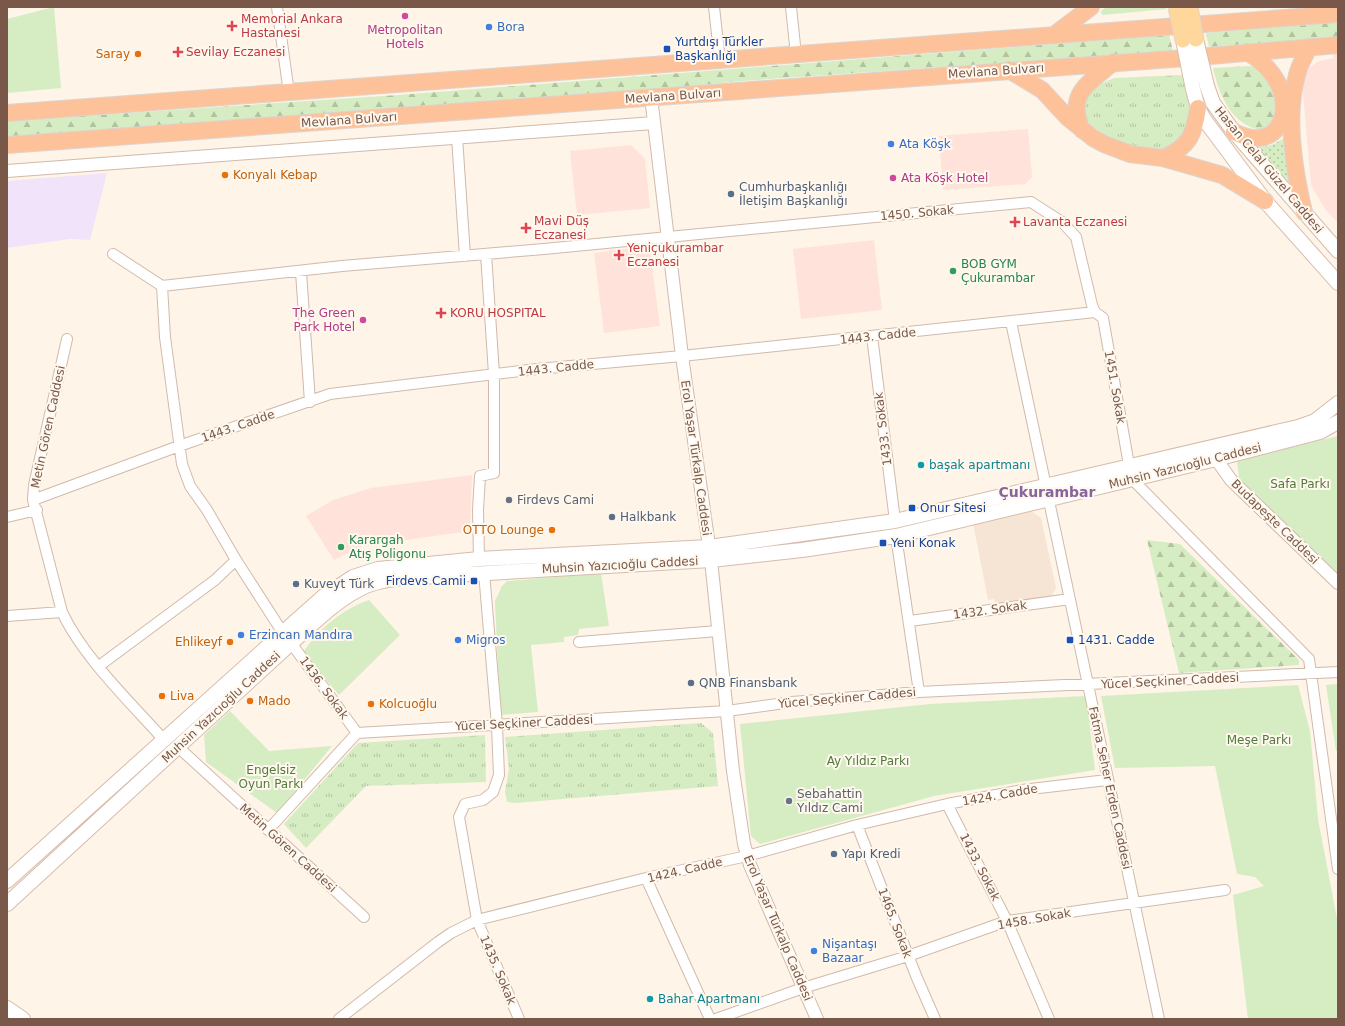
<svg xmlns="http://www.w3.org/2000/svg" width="1345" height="1026" viewBox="0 0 1345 1026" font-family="'DejaVu Sans',sans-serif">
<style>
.residential{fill:#f6e5d4}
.commercial{fill:#ffe3da}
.education{fill:#f1e3fa}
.grass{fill:url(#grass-tufts)}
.forest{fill:url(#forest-firs)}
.park{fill:#d6edc3}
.garden{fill:url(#garden-dots)}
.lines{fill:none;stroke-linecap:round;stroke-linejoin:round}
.minor-casing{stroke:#d1baab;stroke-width:12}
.tertiary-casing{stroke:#d1baab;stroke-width:14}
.secondary-casing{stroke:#d7bcab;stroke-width:16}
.trunk-casing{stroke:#dcd4d0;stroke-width:18}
.minor{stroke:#fff;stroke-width:10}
.tertiary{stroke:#fff;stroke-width:12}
.secondary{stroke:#fff;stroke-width:14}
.trunk{stroke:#fec29b;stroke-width:16}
.secondary-bridge-casing{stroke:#d7bcab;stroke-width:16;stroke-linecap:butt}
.primary-bridge-casing{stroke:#dcd4d0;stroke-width:17;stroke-linecap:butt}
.secondary-bridge{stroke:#fff;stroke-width:14}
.primary-bridge{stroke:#ffd69c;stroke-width:15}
.hotel-dot{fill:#d1479c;stroke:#fff8ee;stroke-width:1.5}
.health-dot{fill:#e0444e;stroke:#fff8ee;stroke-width:1.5}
.shop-dot{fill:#3f7fe0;stroke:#fff8ee;stroke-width:1.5}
.transit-dot{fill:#1a4fb4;stroke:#fff8ee;stroke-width:1.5}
.food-dot{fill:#e8710a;stroke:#fff8ee;stroke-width:1.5}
.service-dot{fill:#5c6f8a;stroke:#fff8ee;stroke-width:1.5}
.leisure-dot{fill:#2e9e5b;stroke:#fff8ee;stroke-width:1.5}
.culture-dot{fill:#0f9aa8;stroke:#fff8ee;stroke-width:1.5}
.worship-dot{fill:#6b7280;stroke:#fff8ee;stroke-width:1.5}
.labels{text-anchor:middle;stroke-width:4;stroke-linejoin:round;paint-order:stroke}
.health-label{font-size:12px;fill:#be3a42;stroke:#fff8ee;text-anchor:start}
.shop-label{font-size:12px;fill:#366cbe;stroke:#fff8ee;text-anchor:start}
.hotel-label{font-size:12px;fill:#b23c85;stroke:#fff8ee}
.transit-label{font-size:12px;fill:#164399;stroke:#fff8ee;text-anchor:start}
.food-label{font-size:12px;fill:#c56008;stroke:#fff8ee;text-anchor:start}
.street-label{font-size:12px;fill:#7a5849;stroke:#fff8ee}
.service-label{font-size:12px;fill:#4e5e75;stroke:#fff8ee;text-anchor:start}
.leisure-label{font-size:12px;fill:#27864d;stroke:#fff8ee;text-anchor:start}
.culture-label{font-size:12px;fill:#0d838f;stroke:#fff8ee;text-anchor:start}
.park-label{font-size:12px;fill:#527a3d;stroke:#fff8ee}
.worship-label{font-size:12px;fill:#5b616d;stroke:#fff8ee;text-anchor:start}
.quarter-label{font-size:14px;font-weight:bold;fill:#87649d;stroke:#fff8ee}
</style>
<defs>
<pattern id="grass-tufts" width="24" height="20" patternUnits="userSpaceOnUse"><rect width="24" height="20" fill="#d6edc3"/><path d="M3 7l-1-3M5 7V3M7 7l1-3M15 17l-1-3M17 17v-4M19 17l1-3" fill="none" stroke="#b3c3a0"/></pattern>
<pattern id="forest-firs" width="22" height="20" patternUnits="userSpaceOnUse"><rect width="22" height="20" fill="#d6edc3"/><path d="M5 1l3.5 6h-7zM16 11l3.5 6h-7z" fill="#b3c3a0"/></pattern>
<pattern id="garden-dots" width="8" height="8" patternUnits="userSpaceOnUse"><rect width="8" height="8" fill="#d6edc3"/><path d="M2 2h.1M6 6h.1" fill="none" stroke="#b3c3a0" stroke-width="1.8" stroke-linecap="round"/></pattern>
</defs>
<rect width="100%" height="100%" fill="#fef4e7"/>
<path class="residential" d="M 1031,511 L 1041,518 L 1056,588 L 1051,597 L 996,607 L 994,599 L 988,600 L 973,523 Z"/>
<path class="commercial" d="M 1330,7 L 1338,7 L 1338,223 L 1325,209 L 1311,185 L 1302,82 L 1310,67 L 1319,61 L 1333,58 Z
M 1028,129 L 1032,177 L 1025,184 L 943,190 L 939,136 Z
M 631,145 L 645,159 L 650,208 L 577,215 L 570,151 Z
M 874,240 L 882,310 L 801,319 L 793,249 Z
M 649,246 L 660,326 L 604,333 L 594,253 Z
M 472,475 L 470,531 L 363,546 L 334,560 L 306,516 L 333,500 L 371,488 Z"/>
<path class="education" d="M 107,173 L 90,240 L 70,239 L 7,248 L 7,181 Z"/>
<path class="grass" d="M 1106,7 L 1165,7 L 1166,9 L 1103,15 L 1100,12 Z
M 1182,75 L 1191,106 L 1185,140 C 1178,143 1170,149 1162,150 C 1143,154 1090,134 1083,114 C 1082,111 1082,106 1081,102 C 1092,91 1100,82 1115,78 Z
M 701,723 L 713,733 L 718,786 L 516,803 L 507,802 L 505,792 L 509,769 L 505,737 Z
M 485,735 L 486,782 L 366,786 L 306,848 L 284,824 L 358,743 Z"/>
<path class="forest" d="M 1338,22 L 1338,37 L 1209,47 L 1206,33 Z
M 1169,35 L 1173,51 L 742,81 L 619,93 L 7,137 L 7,121 L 398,95 Z
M 1252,66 C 1277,86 1285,101 1268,131 C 1233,129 1220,98 1213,68 Z
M 1147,540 L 1180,544 L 1299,660 L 1299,665 L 1179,673 Z"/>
<path class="park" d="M 54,7 L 61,88 L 7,93 L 7,19 Z
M 1338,436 L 1338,574 L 1239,478 L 1237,460 Z
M 601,573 L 609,626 L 579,629 L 578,635 L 564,637 L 564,642 L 531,645 L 538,712 L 500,715 L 495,601 L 502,586 L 507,581 Z
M 369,600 L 400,635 L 339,695 L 303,653 C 317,630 344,608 369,600 Z
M 1338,684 L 1338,751 L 1336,751 L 1326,685 Z
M 1298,685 L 1310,731 L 1318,819 L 1338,924 L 1338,1019 L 1248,1019 L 1233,895 L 1264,886 L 1255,877 L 1237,874 L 1215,766 L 1115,768 L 1101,696 Z
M 1086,696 L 1095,770 L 934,796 L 760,844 L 751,836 L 740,724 L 930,704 Z
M 230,711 L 269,751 L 332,746 L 277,813 L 206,762 L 204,735 Z"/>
<path class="garden" d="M 1286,136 L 1294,191 L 1257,147 C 1269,147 1277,144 1286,136 Z"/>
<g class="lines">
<g class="minor-casing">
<path id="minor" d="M 277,7 L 289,93
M 714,7 L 720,61
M 791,7 L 796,55
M 457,137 L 465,256
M 113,254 L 162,286
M 301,272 L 310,402
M 1011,322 L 1159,1019
M 872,336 L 895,521
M 67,339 L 34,485 L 33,500 L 62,612 C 83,657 130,702 164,740
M 1132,479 L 1309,659 L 1338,869
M 33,500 L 179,446 L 330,394 L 537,369 L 682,356 L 1095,312
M 7,517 L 37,510
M 896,536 L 919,692
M 479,559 L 478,510 L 480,476 L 494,473 L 494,374 L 486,254
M 236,560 L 283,633
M 484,572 L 497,726 L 499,775 L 493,792 L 483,800 L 465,804 L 459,817 L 477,920 L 519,1019
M 7,616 L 62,612
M 910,621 L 1070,599
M 579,642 L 718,631
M 291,643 L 357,733
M 99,666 L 215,580 L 236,560 L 207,510 L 190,486 L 182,464 L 165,337 L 162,286 L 342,266 L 544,249 L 1031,202 L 1062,222 L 1076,237 L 1092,305 L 1095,312 L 1103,318 L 1129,465
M 357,733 L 727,711 L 792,702 L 919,692 L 1338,672
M 178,747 L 364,917
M 947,804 L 1007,921 L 1049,1019
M 857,825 L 917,978 L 935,1019
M 268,830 L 357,733
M 646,878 L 710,1019
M 339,1019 L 438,942 L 451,933 L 477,920 L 646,878 L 747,856 L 857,825 L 947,804 L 1022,790 L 1107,780
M 716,1019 L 803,988 L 908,956 L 1007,921 L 1225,890"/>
</g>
<g class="tertiary-casing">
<path id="tertiary" d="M 651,97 L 682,356 L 711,560 L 733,771 L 744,844 L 750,865 L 817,1019
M 7,171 L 654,123
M 1216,459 L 1231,480 L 1338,583"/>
</g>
<g class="secondary-casing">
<path id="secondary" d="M 1207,86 L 1213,103 L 1234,132 L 1338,251
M 1193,89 L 1198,108 L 1204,119 L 1265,201 L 1338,283
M 7,881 L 297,620 L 324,596 L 353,577 L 378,569 L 479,559 L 709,547 L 895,521 L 1298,427 L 1315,421 L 1338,403
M 7,904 L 291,643 C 312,625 333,603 358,590 C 371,582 388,580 402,578 L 711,560 L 802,550 L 896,536 L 1216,459 L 1320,432 L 1338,422
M 7,1008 L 23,1019"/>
</g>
<g class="trunk-casing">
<path id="trunk" d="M 1054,35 L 1091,7
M 1009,70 L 1042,90 L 1067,117 L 1093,138 L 1104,144 L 1130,154 L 1163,158 L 1222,175 L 1265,201
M 7,113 L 1338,14
M 1082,130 C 1066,93 1088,84 1114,62
M 1234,132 C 1272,152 1294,120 1279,85 C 1272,71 1261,60 1247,52
M 7,145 L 1186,58 L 1338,45
M 1163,158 C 1189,147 1194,135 1198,108
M 1304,212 C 1294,170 1285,117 1297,75 C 1299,65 1305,56 1309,47"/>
</g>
<use href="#minor" class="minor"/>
<use href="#tertiary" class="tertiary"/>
<use href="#secondary" class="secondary"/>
<use href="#trunk" class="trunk"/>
<g class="secondary-bridge-casing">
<path id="secondary-bridge" d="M 1196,39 L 1207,86
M 1183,40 L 1193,89"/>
</g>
<g class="primary-bridge-casing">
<path id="primary-bridge" d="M 1176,7 L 1183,40
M 1190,7 L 1196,39"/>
</g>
<use href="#secondary-bridge" class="secondary-bridge"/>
<use href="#primary-bridge" class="primary-bridge"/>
</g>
<g class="hotel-dot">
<circle cx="405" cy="16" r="4"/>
<circle cx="893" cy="178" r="4"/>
<circle cx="363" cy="320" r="4"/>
</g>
<g class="health-dot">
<path d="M230 20h4v4h4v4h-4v4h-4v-4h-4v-4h4z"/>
<path d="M176 46h4v4h4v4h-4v4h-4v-4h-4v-4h4z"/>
<path d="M1013 216h4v4h4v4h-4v4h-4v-4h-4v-4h4z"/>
<path d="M524 222h4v4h4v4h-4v4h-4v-4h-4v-4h4z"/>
<path d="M617 249h4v4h4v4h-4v4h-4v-4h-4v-4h4z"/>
<path d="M439 307h4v4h4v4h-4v4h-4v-4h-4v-4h4z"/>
</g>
<g class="shop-dot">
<circle cx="489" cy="27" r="4"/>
<circle cx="891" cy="144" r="4"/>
<circle cx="241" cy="635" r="4"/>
<circle cx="458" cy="640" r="4"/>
<circle cx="814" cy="951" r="4"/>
</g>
<g class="transit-dot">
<rect x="663" y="45" width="8" height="8" rx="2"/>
<rect x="908" y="504" width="8" height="8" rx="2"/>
<rect x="879" y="539" width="8" height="8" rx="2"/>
<rect x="470" y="577" width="8" height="8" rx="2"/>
<rect x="1066" y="636" width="8" height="8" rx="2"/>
</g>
<g class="food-dot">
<circle cx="138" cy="54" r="4"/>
<circle cx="225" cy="175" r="4"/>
<circle cx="552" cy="530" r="4"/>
<circle cx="230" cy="642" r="4"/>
<circle cx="162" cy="696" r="4"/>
<circle cx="250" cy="701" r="4"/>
<circle cx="371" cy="704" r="4"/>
</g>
<g class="service-dot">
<circle cx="731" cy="194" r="4"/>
<circle cx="612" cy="517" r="4"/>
<circle cx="296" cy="584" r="4"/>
<circle cx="691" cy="683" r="4"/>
<circle cx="834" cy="854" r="4"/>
</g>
<g class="leisure-dot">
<circle cx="953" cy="271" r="4"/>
<circle cx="341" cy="547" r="4"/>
</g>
<g class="culture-dot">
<circle cx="921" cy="465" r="4"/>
<circle cx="650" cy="999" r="4"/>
</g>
<g class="worship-dot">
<circle cx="509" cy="500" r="4"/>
<circle cx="789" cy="801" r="4"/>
</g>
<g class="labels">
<g class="health-label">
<text x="241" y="23">Memorial Ankara<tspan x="241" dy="14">Hastanesi</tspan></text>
<text x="186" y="56">Sevilay Eczanesi</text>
<text x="534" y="225">Mavi Düş<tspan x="534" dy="14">Eczanesi</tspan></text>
<text x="1023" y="226">Lavanta Eczanesi</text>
<text x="627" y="252">Yeniçukurambar<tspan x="627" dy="14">Eczanesi</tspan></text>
<text x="450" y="317">KORU HOSPITAL</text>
</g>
<g class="shop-label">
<text x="497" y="31">Bora</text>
<text x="899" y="148">Ata Köşk</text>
<text x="249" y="639">Erzincan Mandıra</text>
<text x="466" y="644">Migros</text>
<text x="822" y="948">Nişantaşı<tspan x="822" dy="14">Bazaar</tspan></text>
</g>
<g class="hotel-label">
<text x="405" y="34">Metropolitan<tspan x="405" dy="14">Hotels</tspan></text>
<text x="901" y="182" text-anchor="start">Ata Köşk Hotel</text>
<text x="355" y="317" text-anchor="end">The Green<tspan x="355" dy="14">Park Hotel</tspan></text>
</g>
<g class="transit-label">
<text x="675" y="46">Yurtdışı Türkler<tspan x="675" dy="14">Başkanlığı</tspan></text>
<text x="920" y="512">Onur Sitesi</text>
<text x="891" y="547">Yeni Konak</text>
<text x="466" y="585" text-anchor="end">Firdevs Camii</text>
<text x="1078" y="644">1431. Cadde</text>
</g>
<g class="food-label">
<text x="130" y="58" text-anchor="end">Saray</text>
<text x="233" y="179">Konyalı Kebap</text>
<text x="544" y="534" text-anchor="end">OTTO Lounge</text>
<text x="222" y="646" text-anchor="end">Ehlikeyf</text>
<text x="170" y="700">Liva</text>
<text x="258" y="705">Mado</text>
<text x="379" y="708">Kolcuoğlu</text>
</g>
<g class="street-label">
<text transform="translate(996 71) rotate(-4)" y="4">Mevlana Bulvarı</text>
<text transform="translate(673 96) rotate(-4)" y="4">Mevlana Bulvarı</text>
<text transform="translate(349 120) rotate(-4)" y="4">Mevlana Bulvarı</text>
<text transform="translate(1269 170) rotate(50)" y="4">Hasan Celal Güzel Caddesi</text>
<text transform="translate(917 213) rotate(-5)" y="4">1450. Sokak</text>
<text transform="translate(878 336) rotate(-6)" y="4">1443. Cadde</text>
<text transform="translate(556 368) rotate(-6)" y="4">1443. Cadde</text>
<text transform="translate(1115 387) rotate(80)" y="4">1451. Sokak</text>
<text transform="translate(238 426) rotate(-19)" y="4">1443. Cadde</text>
<text transform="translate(48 427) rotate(-78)" y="4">Metin Gören Caddesi</text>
<text transform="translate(883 429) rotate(-97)" y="4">1433. Sokak</text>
<text transform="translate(696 458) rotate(82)" y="4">Erol Yaşar Türkalp Caddesi</text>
<text transform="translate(1185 466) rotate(-14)" y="4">Muhsin Yazıcıoğlu Caddesi</text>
<text transform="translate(1275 522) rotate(44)" y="4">Budapeşte Caddesi</text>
<text transform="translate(620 565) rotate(-3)" y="4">Muhsin Yazıcıoğlu Caddesi</text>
<text transform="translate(990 610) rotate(-8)" y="4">1432. Sokak</text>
<text transform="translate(1170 681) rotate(-3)" y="4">Yücel Seçkiner Caddesi</text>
<text transform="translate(324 688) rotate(54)" y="4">1436. Sokak</text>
<text transform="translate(847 698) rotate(-5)" y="4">Yücel Seçkiner Caddesi</text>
<text transform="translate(221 707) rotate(-43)" y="4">Muhsin Yazıcıoğlu Caddesi</text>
<text transform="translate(524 723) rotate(-3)" y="4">Yücel Seçkiner Caddesi</text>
<text transform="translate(1110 788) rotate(78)" y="4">Fatma Seher Erden Caddesi</text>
<text transform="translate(1000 795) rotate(-10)" y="4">1424. Cadde</text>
<text transform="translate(288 848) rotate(42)" y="4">Metin Gören Caddesi</text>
<text transform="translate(980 867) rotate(63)" y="4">1433. Sokak</text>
<text transform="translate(685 870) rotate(-13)" y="4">1424. Cadde</text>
<text transform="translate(1034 919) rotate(-10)" y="4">1458. Sokak</text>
<text transform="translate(895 923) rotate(69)" y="4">1465. Sokak</text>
<text transform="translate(778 928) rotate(67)" y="4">Erol Yaşar Türkalp Caddesi</text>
<text transform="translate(498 970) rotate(67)" y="4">1435. Sokak</text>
</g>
<g class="service-label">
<text x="739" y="191">Cumhurbaşkanlığı<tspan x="739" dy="14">İletişim Başkanlığı</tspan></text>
<text x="620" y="521">Halkbank</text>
<text x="304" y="588">Kuveyt Türk</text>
<text x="699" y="687">QNB Finansbank</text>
<text x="842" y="858">Yapı Kredi</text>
</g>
<g class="leisure-label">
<text x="961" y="268">BOB GYM<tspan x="961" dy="14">Çukurambar</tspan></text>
<text x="349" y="544">Karargah<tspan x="349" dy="14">Atış Poligonu</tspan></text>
</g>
<g class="culture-label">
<text x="929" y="469">başak apartmanı</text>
<text x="658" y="1003">Bahar Apartmanı</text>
</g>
<g class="park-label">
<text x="1300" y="488">Safa Parkı</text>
<text x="1259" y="744">Meşe Parkı</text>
<text x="868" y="765">Ay Yıldız Parkı</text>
<text x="271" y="774">Engelsiz<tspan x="271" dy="14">Oyun Parkı</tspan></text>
</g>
<g class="worship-label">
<text x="517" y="504">Firdevs Cami</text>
<text x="797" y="798">Sebahattin<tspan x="797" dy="14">Yıldız Cami</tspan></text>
</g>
<g class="quarter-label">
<text x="1047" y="497">Çukurambar</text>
</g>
</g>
<rect width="1345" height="1026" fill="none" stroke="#7a5849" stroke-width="16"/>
</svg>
